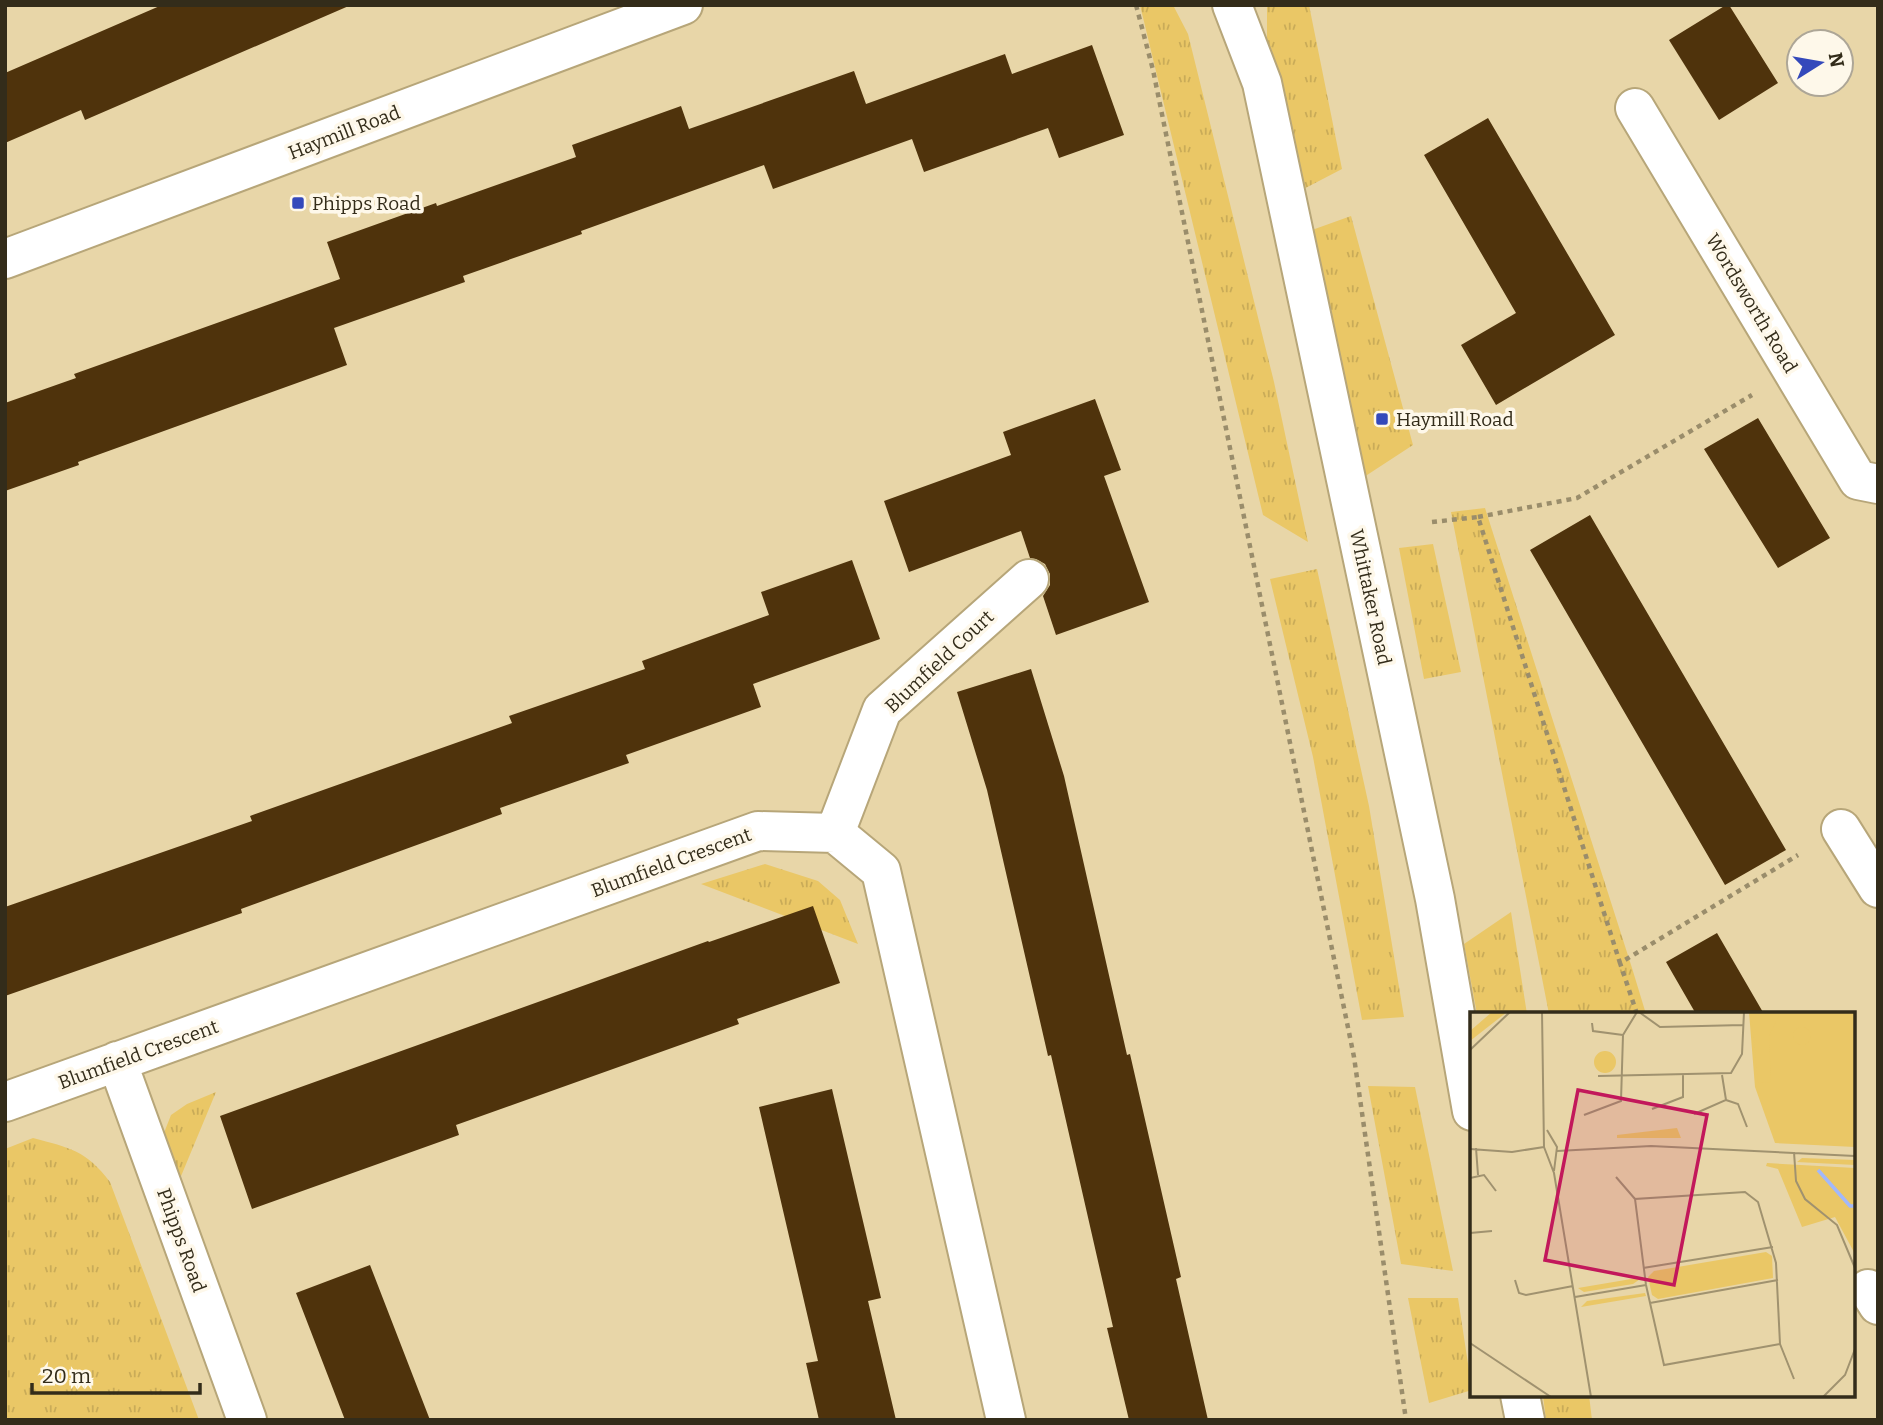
<svg xmlns="http://www.w3.org/2000/svg" width="1883" height="1425" viewBox="0 0 1883 1425" font-family="Bitter,serif">
<style>
.grass{fill:url(#grass-tufts)}
.building{fill:#4f330c}
.lines{fill:none;stroke-linecap:round;stroke-linejoin:round}
.minor-casing{stroke:#b7a679;stroke-width:42}
.path{stroke:#9a8d6b;stroke-width:4.5;stroke-dasharray:5 5;stroke-linecap:butt}
.minor{stroke:#fff;stroke-width:38}
.poi-dot{fill:#3449bb;stroke:#fef8ea;stroke-width:2.5}
.labels{text-anchor:middle;stroke-width:7;stroke-linejoin:round;paint-order:stroke}
.street-label{font-size:19px;fill:#332c1a;stroke:#fef8ea}
.poi-label{font-size:19px;fill:#332c1a;stroke:#fef8ea;text-anchor:start}
.inset-river{fill:none;stroke:#a2b8fb;stroke-width:3.5}
.inset-road{fill:none;stroke:#a0926f;stroke-width:2}
.view{fill:#c2185b;fill-opacity:0.15;stroke:#c2185b;stroke-width:3.5}
.inset-edge{fill:none;stroke:#332c1a;stroke-width:3.5}
</style>
<defs>
<pattern id="grass-tufts" width="24" height="20" patternUnits="userSpaceOnUse" patternTransform="scale(1.75)"><rect width="24" height="20" fill="#eac766"/><path d="M3 7l-1-3M5 7V3M7 7l1-3M15 17l-1-3M17 17v-4M19 17l1-3" fill="none" stroke="#c9ab58"/></pattern>
</defs>
<rect width="100%" height="100%" fill="#e8d6a8"/>
<path class="grass" d="M 1140,5 L 1173,5 L 1188,34 L 1274,382 L 1308,542 L 1263,515 Z
M 1267,5 L 1309,5 L 1342,169 L 1294,194 L 1267,67 Z
M 1351,216 L 1413,445 L 1364,477 L 1312,230 Z
M 1485,508 L 1632,968 L 1646,1014 L 1549,1014 L 1451,512 Z
M 1433,544 L 1461,672 L 1424,679 L 1399,548 Z
M 1317,569 L 1369,806 L 1404,1017 L 1362,1020 L 1313,757 L 1270,579 Z
M 765,864 L 818,881 L 840,900 L 858,944 L 701,884 Z
M 1511,912 L 1527,1014 L 1477,1014 L 1464,944 Z
M 1368,1086 L 1415,1087 L 1453,1271 L 1401,1264 Z
M 216,1092 L 174,1193 L 160,1143 L 171,1115 L 187,1104 Z
M 33,1138 C 70,1148 86,1150 110,1182 L 199,1420 L 5,1420 L 5,1149 Z
M 1408,1298 L 1458,1298 L 1472,1390 L 1429,1403 Z
M 1543,1395 L 1589,1395 L 1592,1420 L 1546,1420 Z"/>
<path class="building" d="M 162,5 L 351,5 L 85,120 L 81,110 L 5,143 L 5,73 Z
M 1726,5 L 1729,5 L 1778,83 L 1719,120 L 1669,40 Z
M 1092,45 L 1124,135 L 1059,158 L 1048,128 L 924,172 L 912,139 L 773,189 L 764,165 L 581,231 L 582,234 L 463,276 L 465,282 L 334,328 L 347,365 L 78,462 L 79,465 L 5,491 L 5,403 L 76,378 L 74,374 L 340,279 L 327,242 L 436,203 L 437,206 L 576,157 L 572,145 L 681,106 L 689,129 L 854,71 L 866,104 L 1005,54 L 1012,74 Z
M 1488,118 L 1615,335 L 1496,405 L 1461,345 L 1516,313 L 1424,155 Z
M 1095,399 L 1121,470 L 1104,476 L 1149,602 L 1056,635 L 1043,596 L 1050,585 L 1050,574 L 1045,564 L 1036,559 L 1030,558 L 1021,531 L 909,572 L 884,501 L 1011,455 L 1003,432 Z
M 1758,418 L 1830,538 L 1778,568 L 1704,449 Z
M 1590,515 L 1786,850 L 1725,885 L 1530,550 Z
M 852,560 L 880,639 L 753,684 L 761,707 L 626,755 L 629,763 L 500,808 L 502,814 L 241,909 L 242,913 L 5,996 L 5,907 L 252,821 L 250,816 L 512,723 L 509,716 L 645,669 L 642,661 L 769,615 L 761,592 Z
M 1031,669 L 1064,776 L 1127,1055 L 1130,1054 L 1181,1277 L 1176,1279 L 1208,1420 L 1129,1420 L 1107,1328 L 1113,1327 L 1051,1055 L 1048,1056 L 987,790 L 957,692 Z
M 813,906 L 840,983 L 737,1019 L 739,1024 L 456,1125 L 459,1135 L 252,1209 L 220,1116 L 708,941 L 709,942 Z
M 1717,933 L 1764,1014 L 1696,1014 L 1666,962 Z
M 832,1089 L 881,1298 L 868,1301 L 896,1420 L 819,1420 L 806,1363 L 818,1361 L 759,1107 Z
M 370,1265 L 430,1420 L 345,1420 L 296,1293 Z"/>
<g class="lines">
<g class="minor-casing">
<path id="minor" d="M 1232,5 L 1262,83 L 1435,899 L 1472,1111
M 1635,108 L 1858,480 L 1878,484
M 5,259 L 683,5
M 1841,829 L 1878,888
M 835,833 L 882,710 L 1029,579
M 117,1061 L 247,1420
M 5,1102 L 758,831 L 835,833 L 881,871 L 1006,1420
M 1868,1289 L 1878,1305
M 1520,1395 L 1525,1420"/>
</g>
<path class="path" d="M 1136,5 L 1153,70 L 1354,1057 L 1406,1420
M 1478,517 L 1577,498 L 1752,395
M 1432,522 L 1478,517 L 1620,963
M 1637,1014 L 1620,963 L 1798,855"/>
<use href="#minor" class="minor"/>
</g>
<g class="poi-dot">
<rect x="291" y="196" width="14" height="14" rx="3.5"/>
<rect x="1375" y="412" width="14" height="14" rx="3.5"/>
</g>
<g class="labels">
<g class="street-label">
<text transform="translate(344 132) rotate(-21)" y="7">Haymill Road</text>
<text transform="translate(1752 303) rotate(59)" y="7">Wordsworth Road</text>
<text transform="translate(1371 597) rotate(78)" y="7">Whittaker Road</text>
<text transform="translate(939 661) rotate(-43)" y="7">Blumfield Court</text>
<text transform="translate(671 862) rotate(-20)" y="7">Blumfield Crescent</text>
<text transform="translate(138 1054) rotate(-20)" y="7">Blumfield Crescent</text>
<text transform="translate(182 1240) rotate(70)" y="7">Phipps Road</text>
</g>
<g class="poi-label">
<text x="312" y="210">Phipps Road</text>
<text x="1396" y="426">Haymill Road</text>
</g>
</g>
<g transform="translate(1470 1012)">
<rect width="385" height="385" fill="#e8d6a8"/>
<path d="M 22,0 L 37,0 L 0,29 L 0,19 ZM 279,0 L 385,0 L 385,135 L 305,131 L 285,75 ZM124 50a11 11 0 1 1 22 0a11 11 0 1 1-22 0ZM 207,116 L 211,126 L 147,126 L 147,123 ZM 332,146 L 385,148 L 385,153 L 327,150 ZM 296,240 L 302,244 L 303,266 L 188,287 L 182,283 L 178,265 L 184,259 ZM 173,265 L 163,272 L 114,280 L 108,276 ZM 175,281 L 176,284 L 111,295 L 117,289 Z" fill="#eac766"/>
<path d="M 281,0 L 310,0 L 299,25 L 301,71 L 288,70 ZM 297,151 L 385,156 L 385,242 L 365,205 L 332,215 L 308,157 L 296,154 Z" fill="#eac766"/>
<path d="M323 24a9 9 0 1 1 18 0a9 9 0 1 1-18 0Z" fill="#eac766"/>
<path class="inset-river" d="M 348,158 L 380,194 L 385,194"/>
<path class="inset-road" d="M 72,0 L 74,135M 169,0 L 190,15 L 273,13M 122,11 L 123,19 L 153,23M 0,38 L 40,0M 128,64 L 261,61 L 272,42 L 274,0M 256,88 L 268,92 L 277,115M 182,97 L 213,85 L 213,63M 224,102 L 256,88 L 252,63M 114,103 L 151,89 L 153,23 L 167,0M 77,118 L 87,135 L 84,159M 74,135 L 84,161 L 121,385M 6,136 L 8,163M 0,137 L 42,140 L 74,135M 87,139 L 181,134 L 385,144M 324,140 L 326,169 L 335,187 L 367,213 L 385,256M 146,165 L 165,187M 0,166 L 14,163 L 26,179M 275,180 L 288,190 L 306,251 L 310,332 L 194,353 L 176,273 L 165,187 ZM 0,221 L 22,219M 173,256 L 303,235M 45,268 L 49,281 L 56,283 L 103,274M 105,285 L 176,273M 180,291 L 308,268M 0,331 L 81,385M 310,332 L 324,367M 353,385 L 375,363 L 385,337"/>
<path class="view" d="M 108,78 L 237,103 L 204,273 L 75,248 Z"/>
<rect width="385" height="385" class="inset-edge"/>
</g>
<rect width="1883" height="1425" fill="none" stroke="#332c1a" stroke-width="14"/>
<g transform="translate(1820 63) rotate(79)"><circle r="33" fill="#fef8ea" stroke="#ada697" stroke-width="2"/>
<path d="M0-5L12 26L0 18L-12 26Z" fill="#3449bb"/>
<text y="-10" font-size="19" font-weight="bold" text-anchor="middle" fill="#332c1a">N</text>
</g>
<path d="M32 1383v10h168v-10" fill="none" stroke="#332c1a" stroke-width="3.5"/>
<text x="42" y="1383" font-size="21" fill="#332c1a" stroke="#fef8ea" stroke-width="5" paint-order="stroke">20 m</text>
</svg>
